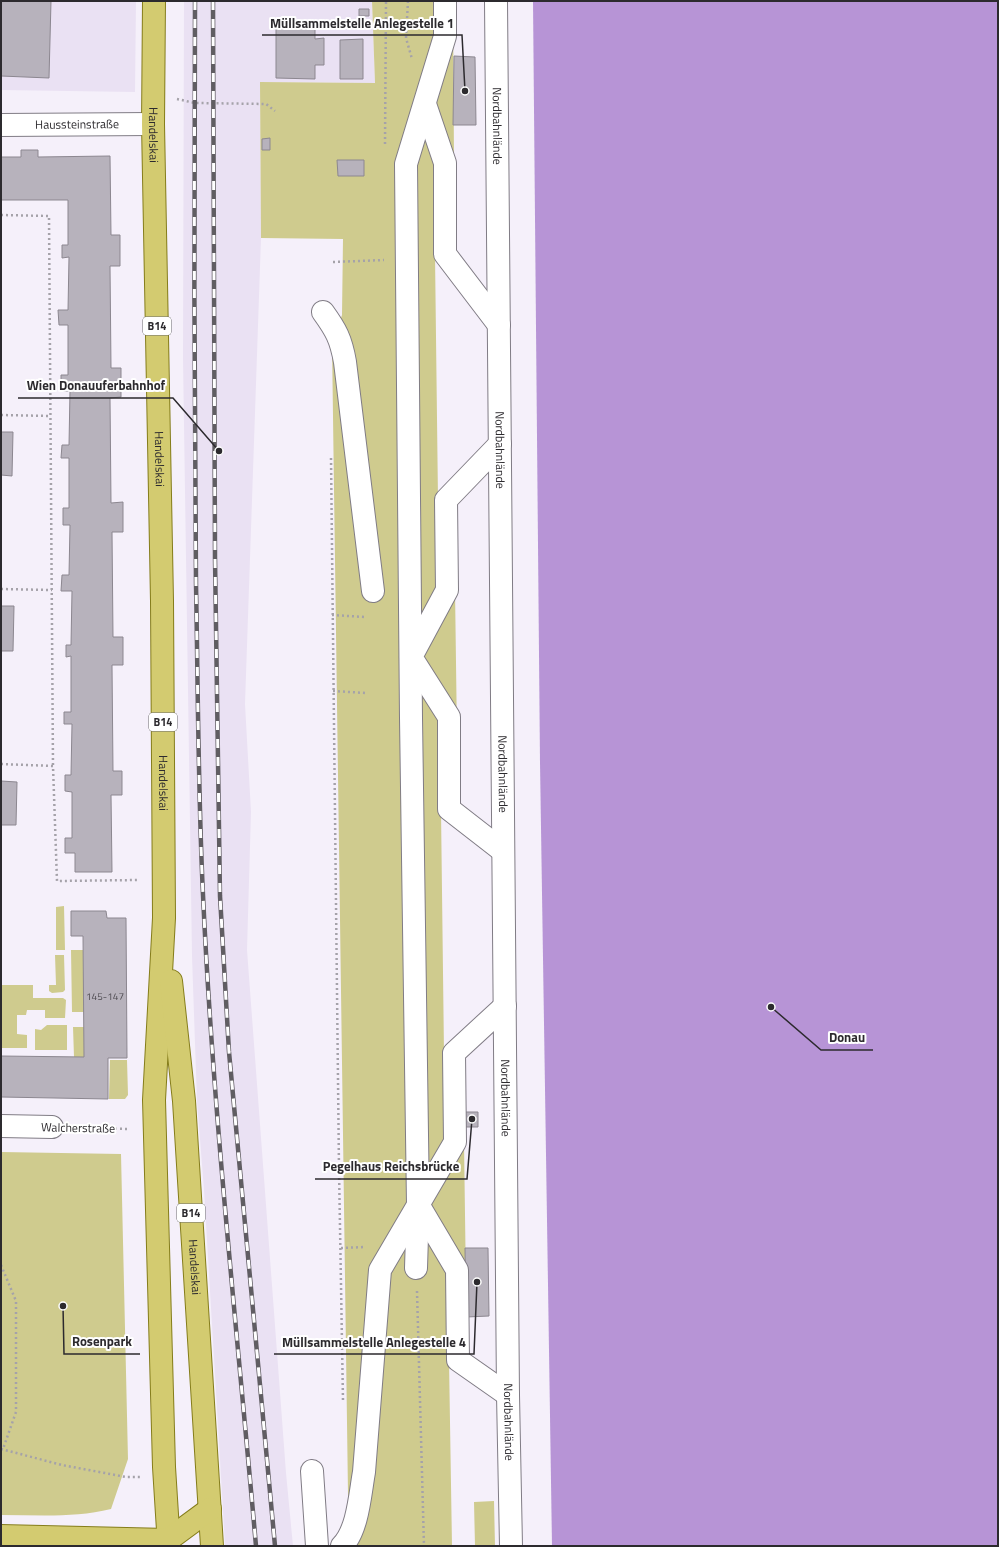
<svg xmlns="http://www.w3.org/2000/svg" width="999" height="1547" viewBox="0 0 999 1547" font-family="'Titillium Web',sans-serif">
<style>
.built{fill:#eae1f3}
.green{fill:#cfcb8e}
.water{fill:#b794d6}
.building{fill:#b7b2bc;stroke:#8c8790}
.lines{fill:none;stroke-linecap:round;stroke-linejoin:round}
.minor-casing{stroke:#807c85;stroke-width:24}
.major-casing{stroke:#857d1b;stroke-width:24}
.path{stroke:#a5a2a9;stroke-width:2.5;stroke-dasharray:2 3;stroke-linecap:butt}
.minor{stroke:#fff;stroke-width:22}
.major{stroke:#d3cb70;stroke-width:22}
.rail-casing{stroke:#605d62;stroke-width:4.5}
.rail{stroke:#fff;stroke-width:3;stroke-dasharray:9;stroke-linecap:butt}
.labels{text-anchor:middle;stroke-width:4;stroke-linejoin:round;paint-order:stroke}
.number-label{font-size:10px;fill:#4f4c52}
.shield{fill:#fff;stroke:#6b6a6d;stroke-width:1}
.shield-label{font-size:11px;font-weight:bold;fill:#2c2a2e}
.street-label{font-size:12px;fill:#2c2a2e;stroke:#fff}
.leader{fill:none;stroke:#2c2a2e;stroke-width:1.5}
.callout-dot{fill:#2c2a2e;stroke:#fff;stroke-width:1.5}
.callout-label{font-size:13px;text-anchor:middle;font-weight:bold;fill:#2c2a2e;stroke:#fff;stroke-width:4;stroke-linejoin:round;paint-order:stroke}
</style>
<rect width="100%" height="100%" fill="#f5f0fa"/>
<path class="built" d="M 1,1 L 136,1 L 135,92 L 1,90 Z
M 184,1 L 372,1 L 375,83 L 260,82 L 261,238 L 245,704 L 251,812 L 247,950 L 286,1473 L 293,1546 L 225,1546 L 224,1527 L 204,1190 L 197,1101 L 192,956 L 183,358 Z"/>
<path class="green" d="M 372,1 L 453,1 L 454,163 L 435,255 L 438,500 L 455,589 L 458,809 L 441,810 L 444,1053 L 464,1142 L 467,1359 L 449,1360 L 452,1546 L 357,1546 L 348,1494 L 332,344 L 342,315 L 343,239 L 261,238 L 260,82 L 375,83 Z
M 64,906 L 65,950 L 56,950 L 56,907 Z
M 71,950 L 83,950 L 84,1012 L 72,1012 Z
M 55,955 L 64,955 L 65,990 L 63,992 L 52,993 L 49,991 L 49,985 L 56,985 Z
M 1,985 L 33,985 L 33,998 L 63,998 L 66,1000 L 65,1018 L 45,1018 L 45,1010 L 27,1010 L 26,1015 L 17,1015 L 17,1034 L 27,1035 L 27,1048 L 1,1048 Z
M 47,1025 L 67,1025 L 67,1050 L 35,1050 L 35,1029 L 41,1030 Z
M 73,1027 L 84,1027 L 84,1057 L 74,1057 Z
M 110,1060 L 127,1060 L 128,1095 L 125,1099 L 109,1099 Z
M 1,1152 L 121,1154 L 128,1459 L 111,1509 C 75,1518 38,1515 1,1515 Z
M 494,1501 L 495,1546 L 475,1546 L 474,1502 Z"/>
<path class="water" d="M 533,1 L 998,1 L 998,1546 L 552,1546 L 540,762 Z"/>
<path class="building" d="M 1,1 L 51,1 L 49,78 L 1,76 Z
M 359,9 L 369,9 L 369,16 L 359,16 Z
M 276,21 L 315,22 L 315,39 L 324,38 L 324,65 L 315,65 L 315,79 L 276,78 Z
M 363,39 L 363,79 L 340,79 L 340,40 Z
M 454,56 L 475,57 L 476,125 L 453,125 Z
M 270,138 L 270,150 L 262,150 L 262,139 Z
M 21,150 L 38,150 L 38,157 L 110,156 L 111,235 L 120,235 L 120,266 L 110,266 L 111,368 L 121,368 L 121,397 L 110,398 L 111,503 L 123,502 L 123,532 L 112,532 L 113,637 L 123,637 L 123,665 L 112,665 L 113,771 L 122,771 L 122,795 L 111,795 L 112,872 L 75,872 L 75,853 L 65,853 L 65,838 L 72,838 L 72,792 L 65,791 L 65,775 L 71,775 L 72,724 L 64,724 L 64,712 L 71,712 L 71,656 L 66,657 L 66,645 L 71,645 L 72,591 L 61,591 L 62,575 L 69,575 L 70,525 L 63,525 L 63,508 L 69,508 L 69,458 L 61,458 L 62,445 L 69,445 L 70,391 L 61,391 L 61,375 L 68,375 L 68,325 L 59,325 L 58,310 L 68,310 L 69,257 L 62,258 L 62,245 L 68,245 L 68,200 L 1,200 L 1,157 L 21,157 Z
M 337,160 L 364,160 L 364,176 L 338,176 Z
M 1,432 L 13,432 L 12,476 L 1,475 Z
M 1,606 L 14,606 L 13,651 L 1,651 Z
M 1,781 L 17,782 L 16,825 L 1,825 Z
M 71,911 L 106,911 L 107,918 L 126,918 L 127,1058 L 108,1058 L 108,1099 L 1,1097 L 1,1056 L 84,1057 L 83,936 L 71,936 Z
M 465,1112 L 478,1112 L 478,1127 L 465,1127 Z
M 465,1248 L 488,1248 L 489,1316 L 466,1317 Z"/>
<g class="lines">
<g class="minor-casing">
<g id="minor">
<path id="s1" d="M 496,1 L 508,1395 L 511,1546"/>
<path d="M 425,104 L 445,163 L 445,254 L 499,325"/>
<path id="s2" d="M 1,125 L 153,124"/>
<path d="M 323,312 C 336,330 341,339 345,362 L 373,591"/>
<path d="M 500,444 L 446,500 L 447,590 L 411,657 L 449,717 L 449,809 L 503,851"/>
<path d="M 1,1126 L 52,1127"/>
<path d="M 418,1204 L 457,1270 L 458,1360 L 508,1395"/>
<path d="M 416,1268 L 418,1204 L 411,718 L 406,164 L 445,36 L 445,1"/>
<path d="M 312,1471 L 317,1546"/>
<path d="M 342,1546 C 358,1530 360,1494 364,1472 L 380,1270 L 455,1142 L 454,1053 L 505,1006"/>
</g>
</g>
<g class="major-casing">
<g id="major">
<path id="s3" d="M 154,1 L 153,124 L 162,601 L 164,918 L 154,1100 L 164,1467 L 169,1546"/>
<path id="s4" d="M 171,981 L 184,1101 L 212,1546"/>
<path d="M 1,1536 L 168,1540 L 210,1509"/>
</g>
</g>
<path class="path" d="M 408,1 L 406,38 L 412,59
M 177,99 L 195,103 L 266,104 L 275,111
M 385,144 L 386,1
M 1,215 L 49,216 L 53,766
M 333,262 L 384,260
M 1,415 L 50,416
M 331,458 L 339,1169 L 343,1401
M 1,589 L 52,590
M 332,615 L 365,617
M 333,691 L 366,693
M 1,764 L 53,766 L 57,881 L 139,880
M 75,1128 L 130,1129
M 339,1169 L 374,1168
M 341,1248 L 366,1247
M 1,1265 L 16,1301 L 16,1412 L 3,1449
M 417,1291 L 424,1546
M 1,1449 L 62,1465 L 126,1477 L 141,1477"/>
<use href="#minor" class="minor"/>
<use href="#major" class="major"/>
<g class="rail-casing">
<path id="rail" d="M 195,1 C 194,195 194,390 196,584 C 198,688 198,792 203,895 C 213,1113 237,1329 256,1546
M 213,1 L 215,558 L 220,896 L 229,1052 L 275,1546"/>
</g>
<use href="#rail" class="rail"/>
</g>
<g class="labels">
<g class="number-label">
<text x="105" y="1000">145-147</text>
</g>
<g class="shield">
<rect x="143" y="317" width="28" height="18" rx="3"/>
<rect x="149" y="713" width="28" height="18" rx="3"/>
<rect x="177" y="1204" width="28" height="18" rx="3"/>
</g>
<g class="shield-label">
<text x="157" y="330">B14</text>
<text x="163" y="726">B14</text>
<text x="191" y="1217">B14</text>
</g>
<g class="street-label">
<text dy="4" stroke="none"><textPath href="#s2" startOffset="76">Haussteinstraße</textPath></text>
<text dy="4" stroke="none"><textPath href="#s1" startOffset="125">Nordbahnlände</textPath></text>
<text dy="4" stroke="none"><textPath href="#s3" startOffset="134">Handelskai</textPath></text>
<text dy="4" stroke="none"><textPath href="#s1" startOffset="449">Nordbahnlände</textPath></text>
<text dy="4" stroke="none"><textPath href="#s3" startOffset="458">Handelskai</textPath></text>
<text dy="4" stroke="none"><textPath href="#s1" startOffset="773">Nordbahnlände</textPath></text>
<text dy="4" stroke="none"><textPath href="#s3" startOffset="782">Handelskai</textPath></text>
<text dy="4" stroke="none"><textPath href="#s1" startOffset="1097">Nordbahnlände</textPath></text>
<text transform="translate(78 1128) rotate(1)" y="4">Walcherstraße</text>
<text dy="4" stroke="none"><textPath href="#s4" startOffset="287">Handelskai</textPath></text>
<text dy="4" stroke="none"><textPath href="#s1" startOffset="1421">Nordbahnlände</textPath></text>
</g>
</g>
<path class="leader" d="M465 91L462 35H262M219 451L173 398H18M771 1007L821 1050H873M472 1119L467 1179H315M63 1306L64 1354H140M477 1282L474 1354H274"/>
<g class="callout-dot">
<circle cx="465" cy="91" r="4"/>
<circle cx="219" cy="451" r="4"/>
<circle cx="771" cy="1007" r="4"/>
<circle cx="472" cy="1119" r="4"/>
<circle cx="63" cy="1306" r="4"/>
<circle cx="477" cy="1282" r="4"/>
</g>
<g class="callout-label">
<text x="362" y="28">Müllsammelstelle Anlegestelle 1</text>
<text x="96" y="390">Wien Donauuferbahnhof</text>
<text x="847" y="1042">Donau</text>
<text x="391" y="1171">Pegelhaus Reichsbrücke</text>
<text x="102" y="1346">Rosenpark</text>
<text x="374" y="1347">Müllsammelstelle Anlegestelle 4</text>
</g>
<rect width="999" height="1547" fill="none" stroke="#2c2a2e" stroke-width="4"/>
</svg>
